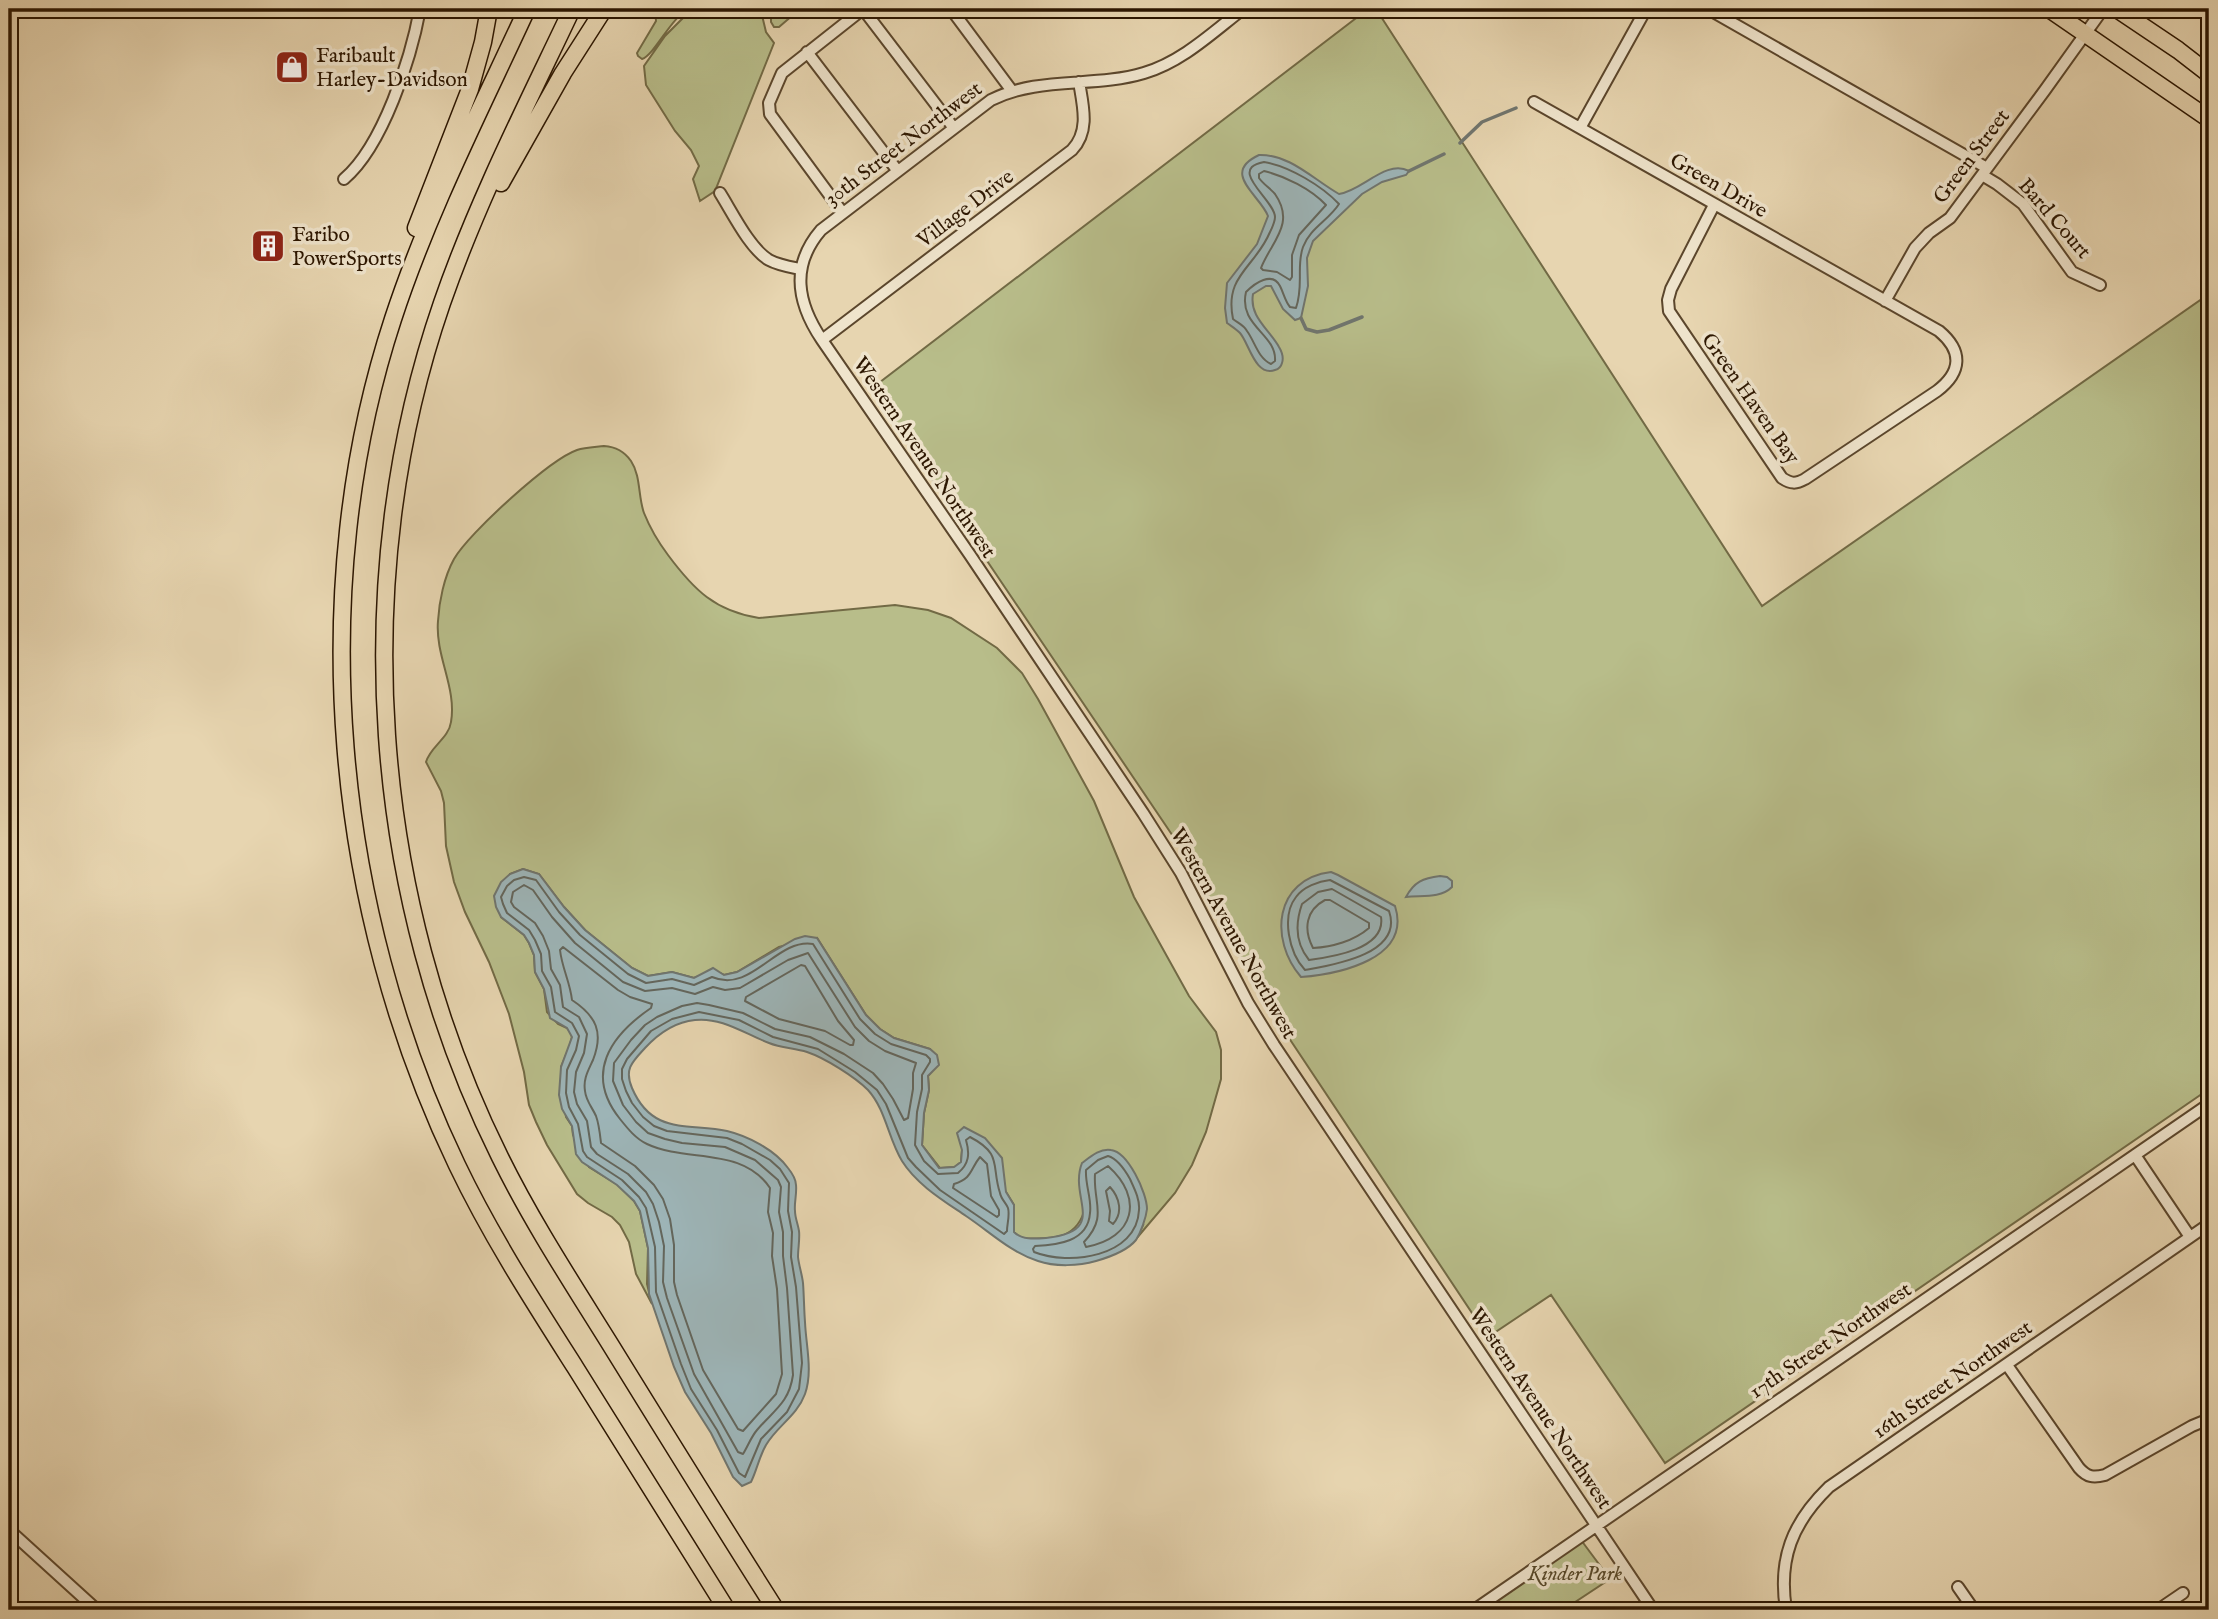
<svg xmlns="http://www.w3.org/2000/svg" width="2218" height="1619" viewBox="0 0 2218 1619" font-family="'IM FELL English',serif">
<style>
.green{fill:#b8bd8a;stroke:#726a45;stroke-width:2}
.water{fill:#9db5b8;stroke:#70756e;stroke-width:2}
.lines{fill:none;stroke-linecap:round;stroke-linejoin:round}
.shore{stroke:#64665c;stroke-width:2}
.stream{stroke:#70756e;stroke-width:3.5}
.minor-casing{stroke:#5b462c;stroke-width:14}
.highway-casing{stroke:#2c1600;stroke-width:19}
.minor{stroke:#efe4cc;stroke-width:10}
.highway{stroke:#e7d5b0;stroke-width:16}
.labels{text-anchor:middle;stroke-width:7;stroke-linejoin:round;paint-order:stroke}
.poi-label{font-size:21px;fill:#2c1600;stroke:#efe4cc;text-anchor:start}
.street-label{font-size:21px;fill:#2c1600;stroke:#efe4cc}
.park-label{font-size:21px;font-style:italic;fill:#564829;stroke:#efe4cc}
</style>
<rect width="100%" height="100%" fill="#e7d5b0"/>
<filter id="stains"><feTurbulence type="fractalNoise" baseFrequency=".00286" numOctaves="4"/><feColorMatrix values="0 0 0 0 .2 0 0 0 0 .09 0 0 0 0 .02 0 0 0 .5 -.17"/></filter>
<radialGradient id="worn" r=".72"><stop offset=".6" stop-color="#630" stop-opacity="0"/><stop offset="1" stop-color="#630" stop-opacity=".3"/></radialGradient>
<path class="green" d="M 655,9 L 687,9 C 670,20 654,55 642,59 L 638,56 L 637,53 L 656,21 Z
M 771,9 L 800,9 L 779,27 L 774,27 L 771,22 Z
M 1368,9 L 1376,9 L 1762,606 L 2209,294 L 2209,1089 L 1665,1463 L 1551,1295 L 1488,1337 L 1269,1008 L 1185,854 L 871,389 Z
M 708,10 L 761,11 L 766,32 L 774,43 L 715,191 L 700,201 L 693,179 L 699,166 L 691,150 L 675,131 L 646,85 L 644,66 L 665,36 L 685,16 Z
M 604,446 C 616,447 624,451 631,461 C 641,476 638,497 644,513 C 650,528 659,543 668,555 C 694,590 715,611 759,618 L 895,605 L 928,610 L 951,618 L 997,648 L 1022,673 L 1038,699 L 1094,801 L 1134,897 L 1189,996 L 1216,1032 L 1221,1050 L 1221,1079 L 1206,1132 L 1192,1165 L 1175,1193 L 1136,1239 L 1143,1225 L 1084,1212 C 1074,1242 1047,1239 1020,1238 L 1014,1232 L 1014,1205 L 1006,1192 L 962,1150 L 961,1162 L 955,1167 L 940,1168 L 922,1145 L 924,1113 L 929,1090 L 928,1076 L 934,1068 L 930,1049 L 894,1038 L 880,1029 L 866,1015 L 817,938 L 779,947 L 737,972 L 724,975 L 720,973 L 704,974 L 694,978 L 672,972 L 648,976 L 632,968 L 585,930 L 564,907 L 539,874 L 523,869 L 510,874 L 501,917 L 524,935 L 529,943 L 534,955 L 535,972 L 544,989 L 547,1012 L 558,1024 L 567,1028 L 570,1031 L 572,1037 L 569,1048 L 561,1067 L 566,1117 L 572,1126 L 573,1135 L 589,1167 L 618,1185 L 634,1201 L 640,1211 L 648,1248 L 647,1284 L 652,1304 L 636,1274 L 629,1242 L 620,1225 L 612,1217 L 588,1203 L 577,1194 L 547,1145 L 536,1122 L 529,1105 L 524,1072 L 509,1014 L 489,962 L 465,912 L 454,882 L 446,846 L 444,803 L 441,791 L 426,762 C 430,747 449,738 451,722 C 457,688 435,656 438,621 C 439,602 444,577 454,559 C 469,533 549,460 577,450 C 585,447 596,447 604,446 Z
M 1581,1540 L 1610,1579 L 1563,1610 L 1481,1610 Z"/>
<path class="water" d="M 1259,155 C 1290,154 1314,180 1339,194 C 1362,191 1386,159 1409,171 L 1406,175 L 1382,182 L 1362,194 L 1313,241 L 1307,258 L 1308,286 L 1301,318 L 1295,320 L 1283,309 L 1271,286 L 1266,286 L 1253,294 C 1249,317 1269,329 1279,347 C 1282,352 1284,357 1282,363 C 1281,367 1279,369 1275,370 C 1255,377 1249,343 1240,333 C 1236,329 1231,326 1227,323 L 1225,308 L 1227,283 L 1257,244 L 1268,216 C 1260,195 1220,173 1259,155 Z
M 523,869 L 539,874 L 564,907 L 585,930 L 632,968 L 648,976 L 672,972 L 694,978 L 713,968 L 724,975 L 737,972 L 795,939 L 805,936 L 817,938 L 866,1015 L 880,1029 L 894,1038 L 930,1049 L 937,1055 L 939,1065 L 928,1076 L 929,1090 L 924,1113 L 922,1145 L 939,1168 L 954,1167 L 961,1162 L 962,1150 L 957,1133 L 964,1127 L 985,1138 L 1002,1158 L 1006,1192 L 1014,1205 L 1014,1232 C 1022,1240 1034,1239 1046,1238 C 1110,1231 1068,1198 1082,1163 C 1090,1157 1100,1148 1111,1150 C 1128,1152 1147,1193 1147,1209 C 1146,1218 1141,1232 1136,1240 C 1127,1251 1110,1257 1096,1261 C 1079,1266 1055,1267 1038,1261 C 1010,1252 990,1232 966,1216 C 944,1201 917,1185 902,1161 C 888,1138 886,1110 868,1090 C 855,1077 825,1058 807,1052 C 794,1048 781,1048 769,1043 C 745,1034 722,1017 695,1020 C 674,1022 658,1034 645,1048 C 632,1062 624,1069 632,1088 C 652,1135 687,1123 727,1131 C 748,1136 775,1150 788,1168 C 792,1173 796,1179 796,1185 C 797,1194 794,1203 795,1211 C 795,1218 798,1224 799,1231 C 800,1239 798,1248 798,1257 C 799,1266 802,1274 803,1283 C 804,1296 804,1309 805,1322 C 806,1346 813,1371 805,1394 C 797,1416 777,1426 766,1445 C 759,1457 757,1470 751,1482 L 742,1486 L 733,1477 L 711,1433 L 685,1392 L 674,1367 L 649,1294 L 648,1248 L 640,1211 L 634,1201 L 617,1185 L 582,1162 L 576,1154 L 572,1126 L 562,1109 L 559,1095 L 561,1067 L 572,1037 L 567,1028 L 550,1018 L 544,989 L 535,972 L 534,955 L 529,943 L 524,935 L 501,917 L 496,907 L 494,896 L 501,882 L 510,874 Z
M 1331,872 L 1338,875 L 1395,906 C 1412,959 1339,974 1301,977 C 1269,940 1274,879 1331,872 Z
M 1440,876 L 1447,877 L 1452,881 L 1452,887 C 1440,899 1421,895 1406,897 C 1414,882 1423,878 1440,876 Z"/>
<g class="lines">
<path class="shore" d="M 1264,162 C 1289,166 1322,186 1339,204 C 1329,220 1310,228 1303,247 C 1296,266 1304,285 1296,308 L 1290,307 C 1285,301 1284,294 1280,286 C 1272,271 1255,283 1246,292 C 1238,326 1277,334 1275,361 L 1271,364 C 1258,358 1255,342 1247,331 C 1244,325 1238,323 1233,319 C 1224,275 1255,268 1270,232 C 1272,228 1275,222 1275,217 C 1275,200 1226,169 1264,162 Z
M 1264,171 C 1285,176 1311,189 1326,205 L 1299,235 L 1292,255 L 1292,277 L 1290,280 L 1277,272 L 1263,270 L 1261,268 C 1271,242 1296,224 1275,194 C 1270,188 1263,184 1259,178 L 1259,174 Z
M 524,877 L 536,880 L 559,912 L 580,935 L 628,974 L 646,983 L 672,979 L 694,985 L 712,977 C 752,994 776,938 813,944 L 860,1019 L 875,1034 L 891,1044 L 926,1055 L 930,1059 L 930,1062 L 922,1075 L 922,1089 L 917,1112 L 915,1145 L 924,1161 L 938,1174 L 958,1173 C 969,1164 970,1154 966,1140 L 970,1137 C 1003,1154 991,1166 1000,1193 C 1001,1199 1006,1203 1008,1208 C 1010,1215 1007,1224 1007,1231 L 1004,1234 L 940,1190 L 916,1167 L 908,1158 L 886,1104 L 877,1090 L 855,1072 L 818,1049 L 773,1037 L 739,1020 L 699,1012 L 672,1019 L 651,1031 L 627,1059 L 622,1069 L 622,1079 L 626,1091 L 632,1103 L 643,1117 L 654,1126 L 667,1131 L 727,1138 L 742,1144 L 770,1160 L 780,1169 L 789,1183 L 788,1211 L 792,1232 L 791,1257 L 796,1287 L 802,1363 L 799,1389 L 787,1412 L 761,1439 L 745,1477 L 739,1473 L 717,1430 L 691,1389 L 681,1364 L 656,1292 L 655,1247 L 646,1208 L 639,1197 L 622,1180 L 587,1157 L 583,1151 L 578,1124 L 569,1107 L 566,1093 L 567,1070 L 576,1050 L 579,1036 L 572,1023 L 555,1012 L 551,987 L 542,971 L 541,954 L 535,940 L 529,930 L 507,913 L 503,904 L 501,897 L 507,886 L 514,880 Z
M 1330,880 L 1389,911 C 1404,954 1333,965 1305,970 C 1289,953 1281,916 1296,897 C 1303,887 1319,881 1330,880 Z
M 524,885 L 533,890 L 552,917 L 575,943 L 623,982 L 645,991 L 672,988 L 695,994 L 713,987 L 725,990 L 740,988 L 788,960 L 808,953 L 855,1027 L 869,1041 L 885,1051 L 916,1063 L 913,1073 L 913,1089 L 908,1118 L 904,1120 L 893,1099 L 883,1084 L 873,1073 L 844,1054 L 810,1037 L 775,1029 L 743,1013 L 709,1005 L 697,1003 L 682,1006 L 657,1017 L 645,1025 L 631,1040 L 614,1063 L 613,1081 L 623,1105 L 636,1122 L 648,1133 L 665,1139 L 682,1143 L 725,1147 L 755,1160 L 778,1180 L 781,1187 L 779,1212 L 783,1232 L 783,1256 L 787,1288 L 793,1375 C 789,1403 774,1410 757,1430 C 751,1437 748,1446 743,1454 L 738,1452 L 694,1374 L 667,1298 L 663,1282 L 664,1246 L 659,1222 L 653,1204 L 646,1192 L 628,1174 L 597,1154 L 591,1147 L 587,1121 L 577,1104 L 574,1092 L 576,1072 L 584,1053 L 587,1034 L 579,1017 L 563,1007 L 560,985 L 551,969 L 549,951 L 543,936 L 535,923 L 514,907 L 511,902 L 513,892 Z
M 1332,889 L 1381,917 C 1386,949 1332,957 1309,960 C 1295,943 1295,924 1302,904 L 1318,892 Z
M 1325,900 L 1330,900 L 1369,923 L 1369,928 C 1354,941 1332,947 1313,948 C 1303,929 1306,910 1325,900 Z
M 563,947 L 618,990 L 630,997 L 652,1004 L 651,1008 C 610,1036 584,1074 620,1119 C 628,1129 636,1139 647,1144 C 687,1163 742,1146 770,1188 L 768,1212 L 773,1233 L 772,1256 L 777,1289 L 782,1374 L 776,1394 L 743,1431 L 738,1429 L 703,1370 L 677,1295 L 674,1282 L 674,1245 L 670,1219 L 663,1199 L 654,1185 L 635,1166 L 601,1143 C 600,1134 599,1124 596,1116 C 592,1107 586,1101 585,1091 C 583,1079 588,1071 593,1060 C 604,1032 596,1016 572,1000 C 570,982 562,968 560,950 Z
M 801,965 L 805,966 L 838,1021 L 854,1040 L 853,1045 L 850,1045 L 825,1031 L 779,1019 L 745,1001 L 746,997 Z
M 1108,1156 C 1118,1159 1125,1170 1130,1179 C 1134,1188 1140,1199 1139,1210 C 1137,1257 1069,1266 1034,1252 L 1033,1249 L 1035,1246 C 1057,1245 1088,1242 1090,1213 C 1092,1199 1085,1185 1086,1170 L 1098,1160 Z
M 980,1157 L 987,1164 L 991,1196 L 999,1210 L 999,1215 L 997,1217 L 953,1188 L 954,1184 C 973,1178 970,1169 980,1157 Z
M 1108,1166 C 1144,1198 1135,1238 1086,1247 L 1084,1242 C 1108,1217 1093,1203 1095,1174 Z
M 1110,1187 C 1120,1198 1123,1213 1113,1224 L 1109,1221 L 1110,1211 L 1106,1191 Z"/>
<path class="stream" d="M 1460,143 L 1482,122 L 1516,108
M 1409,171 L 1444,154
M 1301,318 L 1306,329 L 1317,332 L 1329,330 L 1362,317"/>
<g class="minor-casing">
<path id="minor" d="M 951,9 L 1012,91
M 1243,9 C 1213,32 1182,62 1144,73 C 1094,88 1039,76 991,100 L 821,230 C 790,266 797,303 822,340 L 970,555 L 1143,813 L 1181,873 L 1248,1003 L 1274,1045 L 1653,1610
M 1708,9 L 1987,168
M 807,52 L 897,170
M 1534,102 L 1939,331 C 1963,351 1962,372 1937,391 L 1805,479 C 1796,484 1791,484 1782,478 L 1669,311 L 1668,300 L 1671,289 L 1714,205
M 1580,128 L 1646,9
M 1982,175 L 1997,184 L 2023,204 L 2072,272 L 2100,285
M 344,179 C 383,146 411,58 420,9
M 720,193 C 732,212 750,249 769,260 C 778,265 790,267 800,269
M 842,212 L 770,114 L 769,103 L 782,73 L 863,9 L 953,127
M 1885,301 L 1915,248 L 1929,233 L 1950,218 L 2045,90 L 2103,9
M 822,340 L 1072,150 C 1090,131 1083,106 1079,82
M 2135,1155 L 2190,1237
M 2007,1365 L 2079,1468 C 2087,1477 2093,1478 2105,1475 L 2192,1426 L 2209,1419
M 9,1530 L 97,1610
M 1958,1587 L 1974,1610
M 1474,1610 L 2209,1104
M 1786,1610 C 1778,1559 1792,1523 1829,1487 L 2209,1224
M 2158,1610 L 2183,1593"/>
</g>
<g class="highway-casing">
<path id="highway" d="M 527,9 C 480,111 428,212 393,319 C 304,590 334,909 457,1165 C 491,1236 533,1301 575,1367 C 625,1448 676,1529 727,1610
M 572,9 C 526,106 477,202 442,303 C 347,578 371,898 500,1157 C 532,1222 572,1283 610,1344 C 665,1433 720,1522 776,1610
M 2049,9 L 2209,119
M 2117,9 L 2178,50 L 2209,74
M 501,183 L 563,73 L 604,9
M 416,228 L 470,89 L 483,42 L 489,9"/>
</g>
<use href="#minor" class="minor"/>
<use href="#highway" class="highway"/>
</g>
<defs>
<g id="shop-square" transform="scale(1.75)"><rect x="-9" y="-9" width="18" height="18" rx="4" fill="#8f2418" stroke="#efe4cc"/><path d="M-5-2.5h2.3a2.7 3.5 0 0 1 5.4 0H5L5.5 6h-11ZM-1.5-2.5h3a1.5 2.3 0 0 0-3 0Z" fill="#fff"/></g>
<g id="building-square" transform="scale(1.75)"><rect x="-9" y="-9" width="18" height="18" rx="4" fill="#8f2418" stroke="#efe4cc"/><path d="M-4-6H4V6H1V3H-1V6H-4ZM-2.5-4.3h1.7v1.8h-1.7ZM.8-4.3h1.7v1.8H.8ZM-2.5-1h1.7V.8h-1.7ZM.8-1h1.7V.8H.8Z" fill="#fff"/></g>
</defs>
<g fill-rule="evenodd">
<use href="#shop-square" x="292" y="67"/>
<use href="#building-square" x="268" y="246"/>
</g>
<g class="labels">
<g class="poi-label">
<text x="316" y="62">Faribault<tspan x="316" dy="24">Harley-Davidson</tspan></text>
<text x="292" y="241">Faribo<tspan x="292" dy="24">PowerSports</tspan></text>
</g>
<g class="street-label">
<text transform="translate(903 143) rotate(-37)" y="7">30th Street Northwest</text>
<text transform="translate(1971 156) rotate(-53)" y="7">Green Street</text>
<text transform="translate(1719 185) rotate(30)" y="7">Green Drive</text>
<text transform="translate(965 208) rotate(-37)" y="7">Village Drive</text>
<text transform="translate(2055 218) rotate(49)" y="7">Bard Court</text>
<text transform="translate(1751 398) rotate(55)" y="7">Green Haven Bay</text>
<text transform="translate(925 457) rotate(56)" y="7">Western Avenue Northwest</text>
<text transform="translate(1234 933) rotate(61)" y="7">Western Avenue Northwest</text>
<text transform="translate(1830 1340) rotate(-34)" y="7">17th Street Northwest</text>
<text transform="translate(1952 1379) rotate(-35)" y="7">16th Street Northwest</text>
<text transform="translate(1541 1408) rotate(56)" y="7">Western Avenue Northwest</text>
</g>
<g class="park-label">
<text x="1575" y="1580">Kinder Park</text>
</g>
</g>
<rect width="2218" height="1619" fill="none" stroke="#e7d5b0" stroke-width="35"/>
<rect x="10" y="10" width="2197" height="1598" fill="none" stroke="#2c1600" stroke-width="3.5"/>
<rect x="18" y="18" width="2183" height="1584" fill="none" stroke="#2c1600" stroke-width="2"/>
<rect width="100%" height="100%" filter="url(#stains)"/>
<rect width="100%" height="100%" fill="url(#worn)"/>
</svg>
